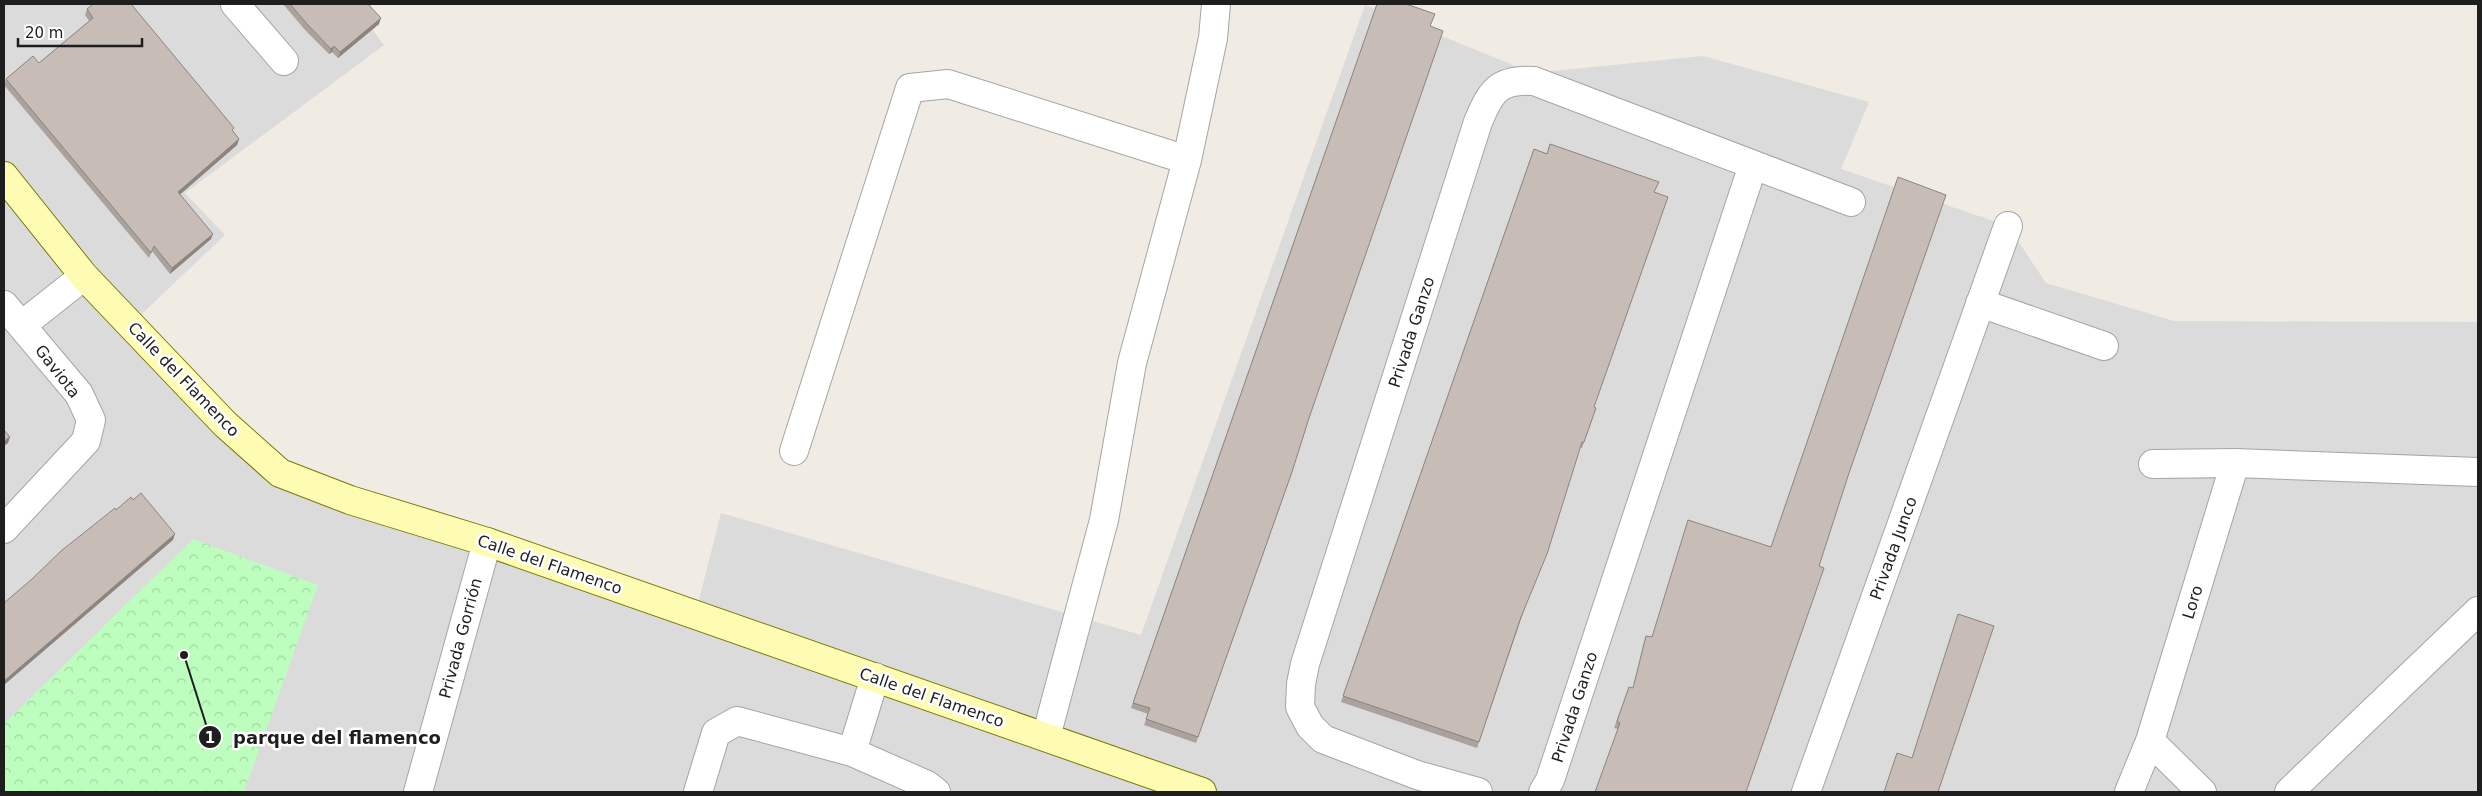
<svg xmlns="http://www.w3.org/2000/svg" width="2482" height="796" viewBox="0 0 2482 796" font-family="'DejaVu Sans',sans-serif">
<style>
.residential{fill:#dcdbdb}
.park{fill:url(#park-crowns)}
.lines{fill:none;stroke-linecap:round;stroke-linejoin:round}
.street-casing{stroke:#a5a5a5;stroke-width:30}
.secondary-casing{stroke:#767a00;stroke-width:30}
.street{stroke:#fff;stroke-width:28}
.secondary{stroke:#fefcb3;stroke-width:28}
.wall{fill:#aca29d}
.shaded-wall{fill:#8c847f}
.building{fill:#c8bcb6;stroke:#8c847f}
.labels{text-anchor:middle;stroke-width:5;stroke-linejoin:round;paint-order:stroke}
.street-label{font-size:16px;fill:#1e1e1e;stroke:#fff}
.leader{fill:none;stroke:#1e1e1e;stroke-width:2}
.callout-dot{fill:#1e1e1e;stroke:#fff;stroke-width:2}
.mark-label{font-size:15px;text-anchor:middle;font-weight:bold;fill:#fff}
.callout-label{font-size:18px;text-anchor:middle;font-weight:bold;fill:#1e1e1e;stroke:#fff;stroke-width:5;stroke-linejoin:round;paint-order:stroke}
</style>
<defs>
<pattern id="park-crowns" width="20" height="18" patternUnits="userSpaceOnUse" patternTransform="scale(1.25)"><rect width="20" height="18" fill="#bdfdbd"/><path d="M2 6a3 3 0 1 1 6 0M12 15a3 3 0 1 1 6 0" fill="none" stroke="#a2d8a2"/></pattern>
</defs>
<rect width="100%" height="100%" fill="#f0ebe3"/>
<path class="residential" d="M 4,4 L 353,4 L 384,45 L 185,193 L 225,235 L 128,327 L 280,473 L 697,608 L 721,513 L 1141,635 L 1365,5 L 1533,73 L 1703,56 L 1869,102 L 1841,169 L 2008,226 L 2046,283 L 2174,321 L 2478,322 L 2478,792 L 4,792 Z"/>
<path class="park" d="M 193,539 L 318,585 L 244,792 L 4,792 L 4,724 Z"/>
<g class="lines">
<g class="street-casing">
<path id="street" d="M 235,4 L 284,61
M 1980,303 L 2104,346
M 4,305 L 79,394 L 91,420 L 86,441 L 4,529
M 22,325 L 84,276
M 794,451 L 910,88 L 948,84 L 1187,160
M 2153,464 L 2235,463 L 2478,472
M 1046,737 L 1104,520 L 1132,363 L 1187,160 L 1213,38 L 1216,4
M 2150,741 L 2202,792
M 852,752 L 875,677
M 418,792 L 487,542
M 698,792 L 716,733 L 737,721 L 852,752 L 927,785 L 936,792
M 1478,792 L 1417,775 L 1323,739 L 1310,726 L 1300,707 L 1301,684 L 1305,664 L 1478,122 C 1491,91 1498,79 1534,81 L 1851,202
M 1543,792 L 1550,780 L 1753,165
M 1806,792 L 2008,226
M 2129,792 L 2150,741 L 2235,463
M 2289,792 L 2478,611"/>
</g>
<g class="secondary-casing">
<path id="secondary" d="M 4,176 L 84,276 L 225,424 L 280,473 L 350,500 L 487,542 L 1202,792"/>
</g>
<use href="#street" class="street"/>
<use href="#secondary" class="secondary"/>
</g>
<path class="wall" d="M 283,4 L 368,4 L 379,24 L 338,58 L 332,52 L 329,54 L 305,30 Z
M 1377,4 L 1430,26 L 1292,472 L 1196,743 L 1144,725 L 1148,714 L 1131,708 Z
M 87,9 L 233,131 L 239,139 L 237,145 L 180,194 L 211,239 L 170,274 L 152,251 L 149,258 L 4,85 L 6,79 L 39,63 L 89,21 L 85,15 Z
M 1534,149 L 1655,192 L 1594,407 L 1596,408 L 1582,448 L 1580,447 L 1477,748 L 1341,702 Z
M 1849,473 L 1618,729 L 1614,728 L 1627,693 L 1633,688 L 1644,642 L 1646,636 L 1652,637 L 1771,547 Z"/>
<path class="shaded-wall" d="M 381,18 L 379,24 L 338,58 L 340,52 Z
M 334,46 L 332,52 L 329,54 L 331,49 Z
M 239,139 L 237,145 L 176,198 L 178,192 Z
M 213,234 L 211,239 L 170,274 L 172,268 Z
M 10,437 L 8,443 L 4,446 L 4,441 Z
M 175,534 L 173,540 L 4,685 L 4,681 Z"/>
<path class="building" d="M 93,4 L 131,4 L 230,123 L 234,128 L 232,130 L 239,139 L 178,192 L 213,234 L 172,268 L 154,246 L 151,253 L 6,79 L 33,56 L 39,63 L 93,18 L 87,9 Z
M 290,4 L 368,4 L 381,18 L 340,52 L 334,46 L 331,49 L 307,24 Z
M 1377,4 L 1406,4 L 1435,14 L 1430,26 L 1443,31 L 1309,418 L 1292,472 L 1198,737 L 1146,719 L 1150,708 L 1133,703 Z
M 1550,144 L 1659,182 L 1654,192 L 1668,197 L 1594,407 L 1596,408 L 1584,442 L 1582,442 L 1547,554 L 1521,617 L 1479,742 L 1343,696 L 1534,149 L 1547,154 Z
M 1898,177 L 1946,195 L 1849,473 L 1819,566 L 1824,568 L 1746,792 L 1595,792 L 1620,723 L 1617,721 L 1629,687 L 1633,688 L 1646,636 L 1652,637 L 1688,520 L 1771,547 Z
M 4,430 L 10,437 L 4,441 Z
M 141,493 L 175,534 L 4,681 L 4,603 L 32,579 L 61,551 L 115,508 L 116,510 L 131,497 L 133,500 Z
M 1958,614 L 1994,626 L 1938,792 L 1884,792 L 1897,753 L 1912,758 Z"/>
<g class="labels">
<g class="street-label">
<text transform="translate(1411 332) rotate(-72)" y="6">Privada Ganzo</text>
<text transform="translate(58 371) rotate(52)" y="6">Gaviota</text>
<text transform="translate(184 379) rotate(46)" y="6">Calle del Flamenco</text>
<text transform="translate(1893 548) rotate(-70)" y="6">Privada Junco</text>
<text transform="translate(550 564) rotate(19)" y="6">Calle del Flamenco</text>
<text transform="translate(2192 602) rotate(-73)" y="6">Loro</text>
<text transform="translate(460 638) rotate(-75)" y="6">Privada Gorrión</text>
<text transform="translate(932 697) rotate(19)" y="6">Calle del Flamenco</text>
<text transform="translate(1574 707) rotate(-72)" y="6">Privada Ganzo</text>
</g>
</g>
<path class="leader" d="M184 655L210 737"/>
<g class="callout-dot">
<circle cx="184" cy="655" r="5"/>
<circle cx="210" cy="737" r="12"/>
</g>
<g class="mark-label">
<text x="210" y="743">1</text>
</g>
<g class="callout-label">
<text x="337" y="744">parque del flamenco</text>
</g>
<rect width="2482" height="796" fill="none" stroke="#1e1e1e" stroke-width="10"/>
<path d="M18 38v8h124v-8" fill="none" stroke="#1e1e1e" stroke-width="2.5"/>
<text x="25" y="38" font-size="15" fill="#1e1e1e" stroke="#ffffff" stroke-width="4" paint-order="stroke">20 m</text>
</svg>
